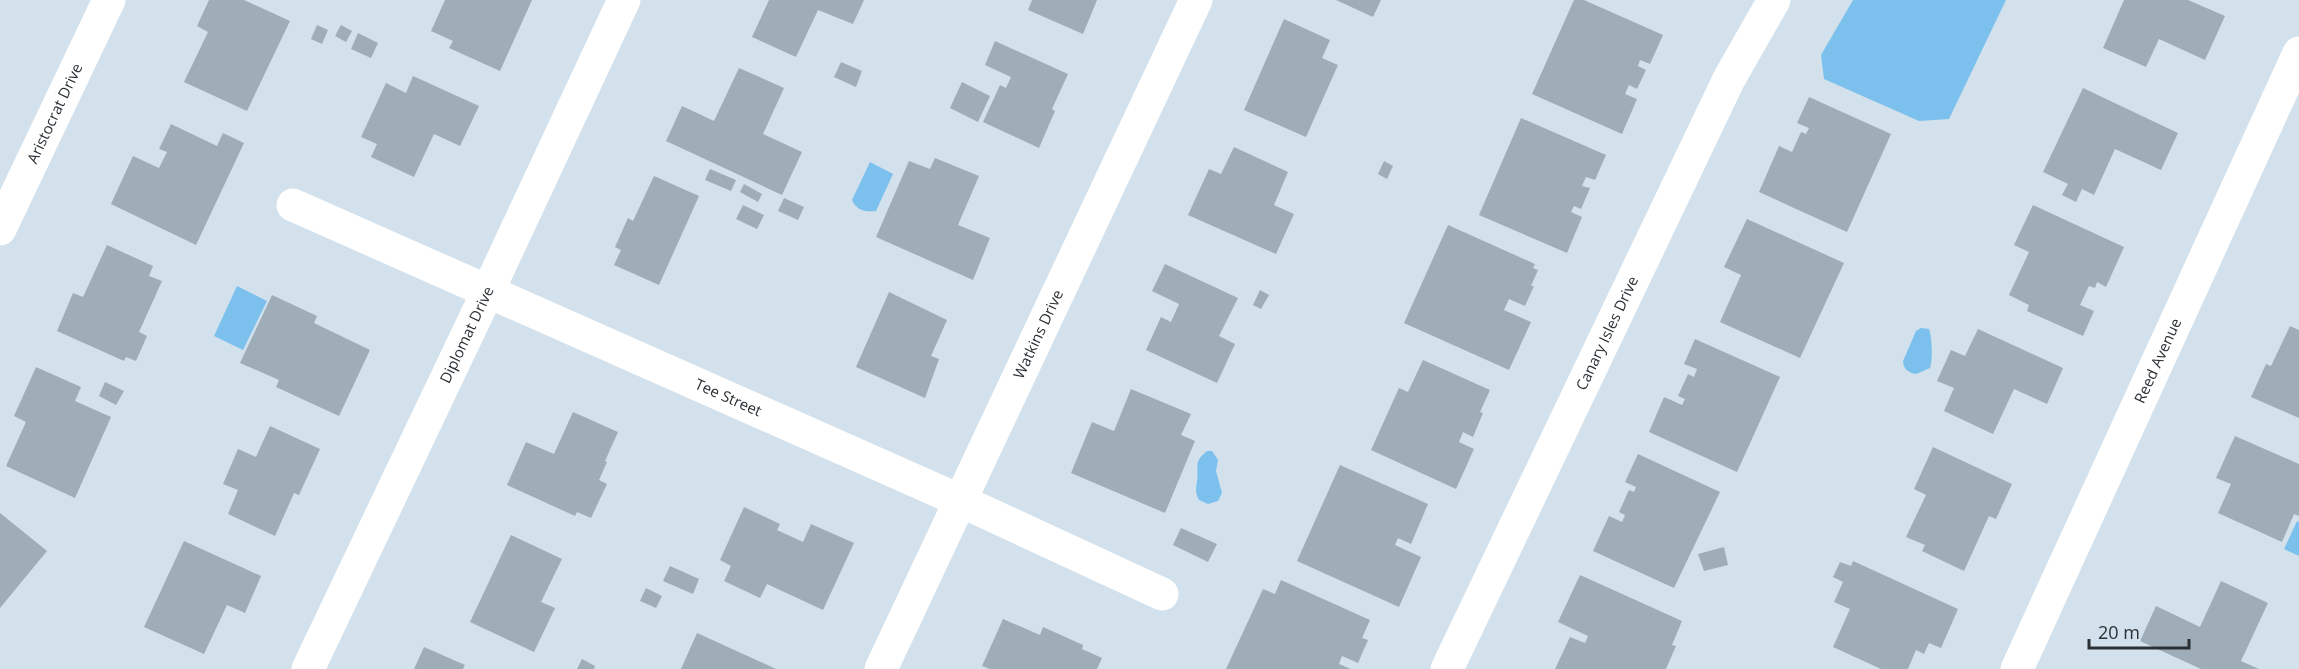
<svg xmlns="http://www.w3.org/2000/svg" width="2299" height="669" viewBox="0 0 2299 669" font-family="'Open Sans',sans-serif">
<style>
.water{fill:#7cc1ed}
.building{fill:#9eadb7}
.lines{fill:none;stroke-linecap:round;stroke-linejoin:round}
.minor{stroke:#fff;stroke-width:33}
.labels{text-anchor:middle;stroke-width:5;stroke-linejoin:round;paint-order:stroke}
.street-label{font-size:15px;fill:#2a3034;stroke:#d2e1ec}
</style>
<rect width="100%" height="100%" fill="#d2e1ec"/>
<path class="water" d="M 1853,0 L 2006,0 L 1949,119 L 1919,121 L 1824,79 L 1821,55 Z
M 870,162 L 893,174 L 876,211 C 865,212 857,211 852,200 Z
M 237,286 L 267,301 L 243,350 L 214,336 Z
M 1921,328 L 1929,329 C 1932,337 1933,359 1930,368 L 1916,374 C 1909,373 1903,369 1903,361 L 1916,331 Z
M 1207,451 L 1212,451 L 1218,460 L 1216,471 L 1222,493 L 1218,501 L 1208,504 L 1199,500 C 1195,493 1196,489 1197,481 C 1199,466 1193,462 1207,451 Z
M 2297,521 L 2299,522 L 2299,556 L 2284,549 Z"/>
<path class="building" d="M 209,0 L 244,0 L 290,21 L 247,111 L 184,82 L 208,32 L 197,26 Z
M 445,0 L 532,0 L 500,71 L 449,48 L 453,41 L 431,31 Z
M 769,0 L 864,0 L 853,24 L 818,10 L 796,57 L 752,37 Z
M 1032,0 L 1097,0 L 1083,34 L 1028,10 Z
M 1336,0 L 1381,0 L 1373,17 Z
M 1574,0 L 1584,0 L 1663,35 L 1650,64 L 1640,60 L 1638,66 L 1646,70 L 1637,89 L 1629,85 L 1625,94 L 1637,99 L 1622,134 L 1532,94 Z
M 2124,0 L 2188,0 L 2225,16 L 2205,60 L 2159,39 L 2146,67 L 2103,48 Z
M 1284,19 L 1330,40 L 1322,58 L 1338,65 L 1306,137 L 1244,110 Z
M 317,25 L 328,30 L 322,44 L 311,39 Z
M 341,25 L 352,31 L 346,42 L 335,36 Z
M 358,33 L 378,43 L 371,58 L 351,49 Z
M 995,41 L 1068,74 L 1052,109 L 1055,111 L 1039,148 L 983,122 L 1000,85 L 1006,88 L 1011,77 L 985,65 Z
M 841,62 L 862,71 L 856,87 L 834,77 Z
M 739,68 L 784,88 L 763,134 L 802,152 L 782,195 L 666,141 L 682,106 L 714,121 Z
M 413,76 L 479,106 L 460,146 L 434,134 L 414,177 L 371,157 L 377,144 L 361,137 L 386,83 L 406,93 Z
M 962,82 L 990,96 L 978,122 L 950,108 Z
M 2083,88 L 2178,133 L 2161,170 L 2115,149 L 2094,195 L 2082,189 L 2076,202 L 2062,195 L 2068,184 L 2043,172 Z
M 1809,97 L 1891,134 L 1847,232 L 1759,192 L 1779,146 L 1792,152 L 1801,132 L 1806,134 L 1809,128 L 1797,123 Z
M 1521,118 L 1606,155 L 1595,180 L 1586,177 L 1582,186 L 1590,188 L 1581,209 L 1574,206 L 1571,212 L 1582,217 L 1567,253 L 1479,215 Z
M 171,124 L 217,146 L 223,133 L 244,143 L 196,245 L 111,204 L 133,156 L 159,168 L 167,152 L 159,149 Z
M 1234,147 L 1288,172 L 1274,205 L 1294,214 L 1276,254 L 1188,215 L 1209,169 L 1221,174 Z
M 935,158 L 979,176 L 958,225 L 990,238 L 973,280 L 876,237 L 909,161 L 930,169 Z
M 1384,161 L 1393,166 L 1387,179 L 1378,174 Z
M 710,169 L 736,180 L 731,191 L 705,180 Z
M 654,176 L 699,196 L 659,285 L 614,265 L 621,250 L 615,247 L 628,218 L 633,221 Z
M 744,184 L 762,194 L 758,202 L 740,192 Z
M 784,198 L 804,207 L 798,220 L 778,211 Z
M 743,205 L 764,215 L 757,229 L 736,219 Z
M 2033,205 L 2124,247 L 2106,287 L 2097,282 L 2095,288 L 2089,286 L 2080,305 L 2094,311 L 2083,336 L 2027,311 L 2029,305 L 2009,295 L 2029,252 L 2014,245 Z
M 1747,219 L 1844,263 L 1800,358 L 1720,322 L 1741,275 L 1724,267 Z
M 1448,225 L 1535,264 L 1533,268 L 1538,270 L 1531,286 L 1534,286 L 1525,306 L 1509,299 L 1504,310 L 1531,322 L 1509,370 L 1404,323 Z
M 107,245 L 153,266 L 149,276 L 162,281 L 139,332 L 147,336 L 136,361 L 126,357 L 124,361 L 57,331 L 73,293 L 83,297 Z
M 1165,264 L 1238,298 L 1219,336 L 1235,344 L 1217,383 L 1146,350 L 1161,317 L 1171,322 L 1179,304 L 1152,291 Z
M 1260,290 L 1269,295 L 1261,309 L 1253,305 Z
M 889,292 L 947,320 L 931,356 L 939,359 L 925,398 L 856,367 Z
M 272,295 L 317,316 L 314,323 L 370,350 L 339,416 L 276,387 L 279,380 L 240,363 Z
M 2290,326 L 2299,330 L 2299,418 L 2251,397 L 2266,364 L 2271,366 Z
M 1978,329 L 2063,368 L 2047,404 L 2014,389 L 1993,434 L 1944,411 L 1954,388 L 1937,381 L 1951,350 L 1965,356 Z
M 1695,339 L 1780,377 L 1737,472 L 1649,432 L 1664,397 L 1682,405 L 1685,399 L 1678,396 L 1688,374 L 1694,377 L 1697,369 L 1684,364 Z
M 1423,360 L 1490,390 L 1480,412 L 1483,413 L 1473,437 L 1463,432 L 1459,442 L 1474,449 L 1456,489 L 1371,450 L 1399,388 L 1408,392 Z
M 36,367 L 81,387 L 75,401 L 111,417 L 75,498 L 6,466 L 26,422 L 14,416 Z
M 105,382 L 124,391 L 116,405 L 99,396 Z
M 1131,389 L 1191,414 L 1181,435 L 1195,441 L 1165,513 L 1071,473 L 1092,422 L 1114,431 Z
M 573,412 L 618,432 L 605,461 L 607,462 L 599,480 L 607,484 L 591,518 L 577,512 L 575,516 L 507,485 L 526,442 L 554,454 Z
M 270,426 L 320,449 L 299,495 L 294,493 L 275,536 L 228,514 L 238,490 L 223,484 L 238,449 L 256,457 Z
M 2235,436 L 2299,464 L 2299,516 L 2294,514 L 2282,542 L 2218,513 L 2231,484 L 2216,478 Z
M 1933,447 L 2012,484 L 1996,519 L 1989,516 L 1964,571 L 1922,551 L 1925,545 L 1906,537 L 1926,495 L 1914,489 Z
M 1638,454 L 1720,492 L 1674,588 L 1593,551 L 1609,516 L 1622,522 L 1625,515 L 1619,512 L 1629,490 L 1634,492 L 1636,487 L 1625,482 Z
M 1340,465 L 1428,504 L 1411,544 L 1398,538 L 1395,545 L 1421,557 L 1399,607 L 1297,561 Z
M 744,507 L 780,524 L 777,530 L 803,542 L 811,524 L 854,543 L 823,610 L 767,584 L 760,598 L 724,581 L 731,566 L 720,560 Z
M 0,513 L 47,551 L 0,608 Z
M 1181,528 L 1217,544 L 1208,562 L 1173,545 Z
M 511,535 L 562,559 L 541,602 L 555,608 L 534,652 L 470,622 Z
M 184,541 L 261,576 L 245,613 L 227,605 L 204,654 L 144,627 Z
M 1724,547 L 1728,565 L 1704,571 L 1698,554 Z
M 1853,561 L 1958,609 L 1941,648 L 1929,643 L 1924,654 L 1916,650 L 1908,669 L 1881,669 L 1833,647 L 1850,609 L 1834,602 L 1843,582 L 1833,577 L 1840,562 L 1851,566 Z
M 670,566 L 699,579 L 693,594 L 663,581 Z
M 1580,575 L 1682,621 L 1672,645 L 1676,646 L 1666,669 L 1555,669 L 1570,637 L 1585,643 L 1588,636 L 1558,622 Z
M 1281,580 L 1370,620 L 1362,638 L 1368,640 L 1358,663 L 1342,656 L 1339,664 L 1351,669 L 1226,669 L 1263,589 L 1275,594 Z
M 2221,581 L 2268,603 L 2241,661 L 2259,669 L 2201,669 L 2140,641 L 2156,606 L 2200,627 Z
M 646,588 L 662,596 L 656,608 L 640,601 Z
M 1003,619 L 1040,635 L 1043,627 L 1083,645 L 1082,649 L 1102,658 L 1097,669 L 990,669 L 982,666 Z
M 697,633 L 776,669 L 681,669 Z
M 424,647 L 465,665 L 463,669 L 414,669 Z
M 582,659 L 595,666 L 594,669 L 577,669 Z"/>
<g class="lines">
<g class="minor">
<path id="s1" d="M 293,205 L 961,501 L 1162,594"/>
<path id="s2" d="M 0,229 L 109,0"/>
<path id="s3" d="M 308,669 L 488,291 L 624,0"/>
<path id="s4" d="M 881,669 L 1196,0"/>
<path id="s5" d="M 1447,669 L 1729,79 L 1774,0"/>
<path id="s6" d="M 2017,669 L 2299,53"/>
</g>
</g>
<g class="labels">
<g class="street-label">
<text dy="5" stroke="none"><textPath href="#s2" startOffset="128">Aristocrat Drive</textPath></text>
<text dy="5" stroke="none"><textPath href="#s5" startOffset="372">Canary Isles Drive</textPath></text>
<text dy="5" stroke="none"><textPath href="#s3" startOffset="370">Diplomat Drive</textPath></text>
<text dy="5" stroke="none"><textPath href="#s4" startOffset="370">Watkins Drive</textPath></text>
<text dy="5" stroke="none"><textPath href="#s6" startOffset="339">Reed Avenue</textPath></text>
<text dy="5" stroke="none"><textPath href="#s1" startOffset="476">Tee Street</textPath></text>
</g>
</g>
<path d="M2089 639v9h100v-9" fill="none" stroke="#2a3034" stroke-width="3"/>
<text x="2098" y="639" font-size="18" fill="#2a3034" stroke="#d2e1ec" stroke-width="4.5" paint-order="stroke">20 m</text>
</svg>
